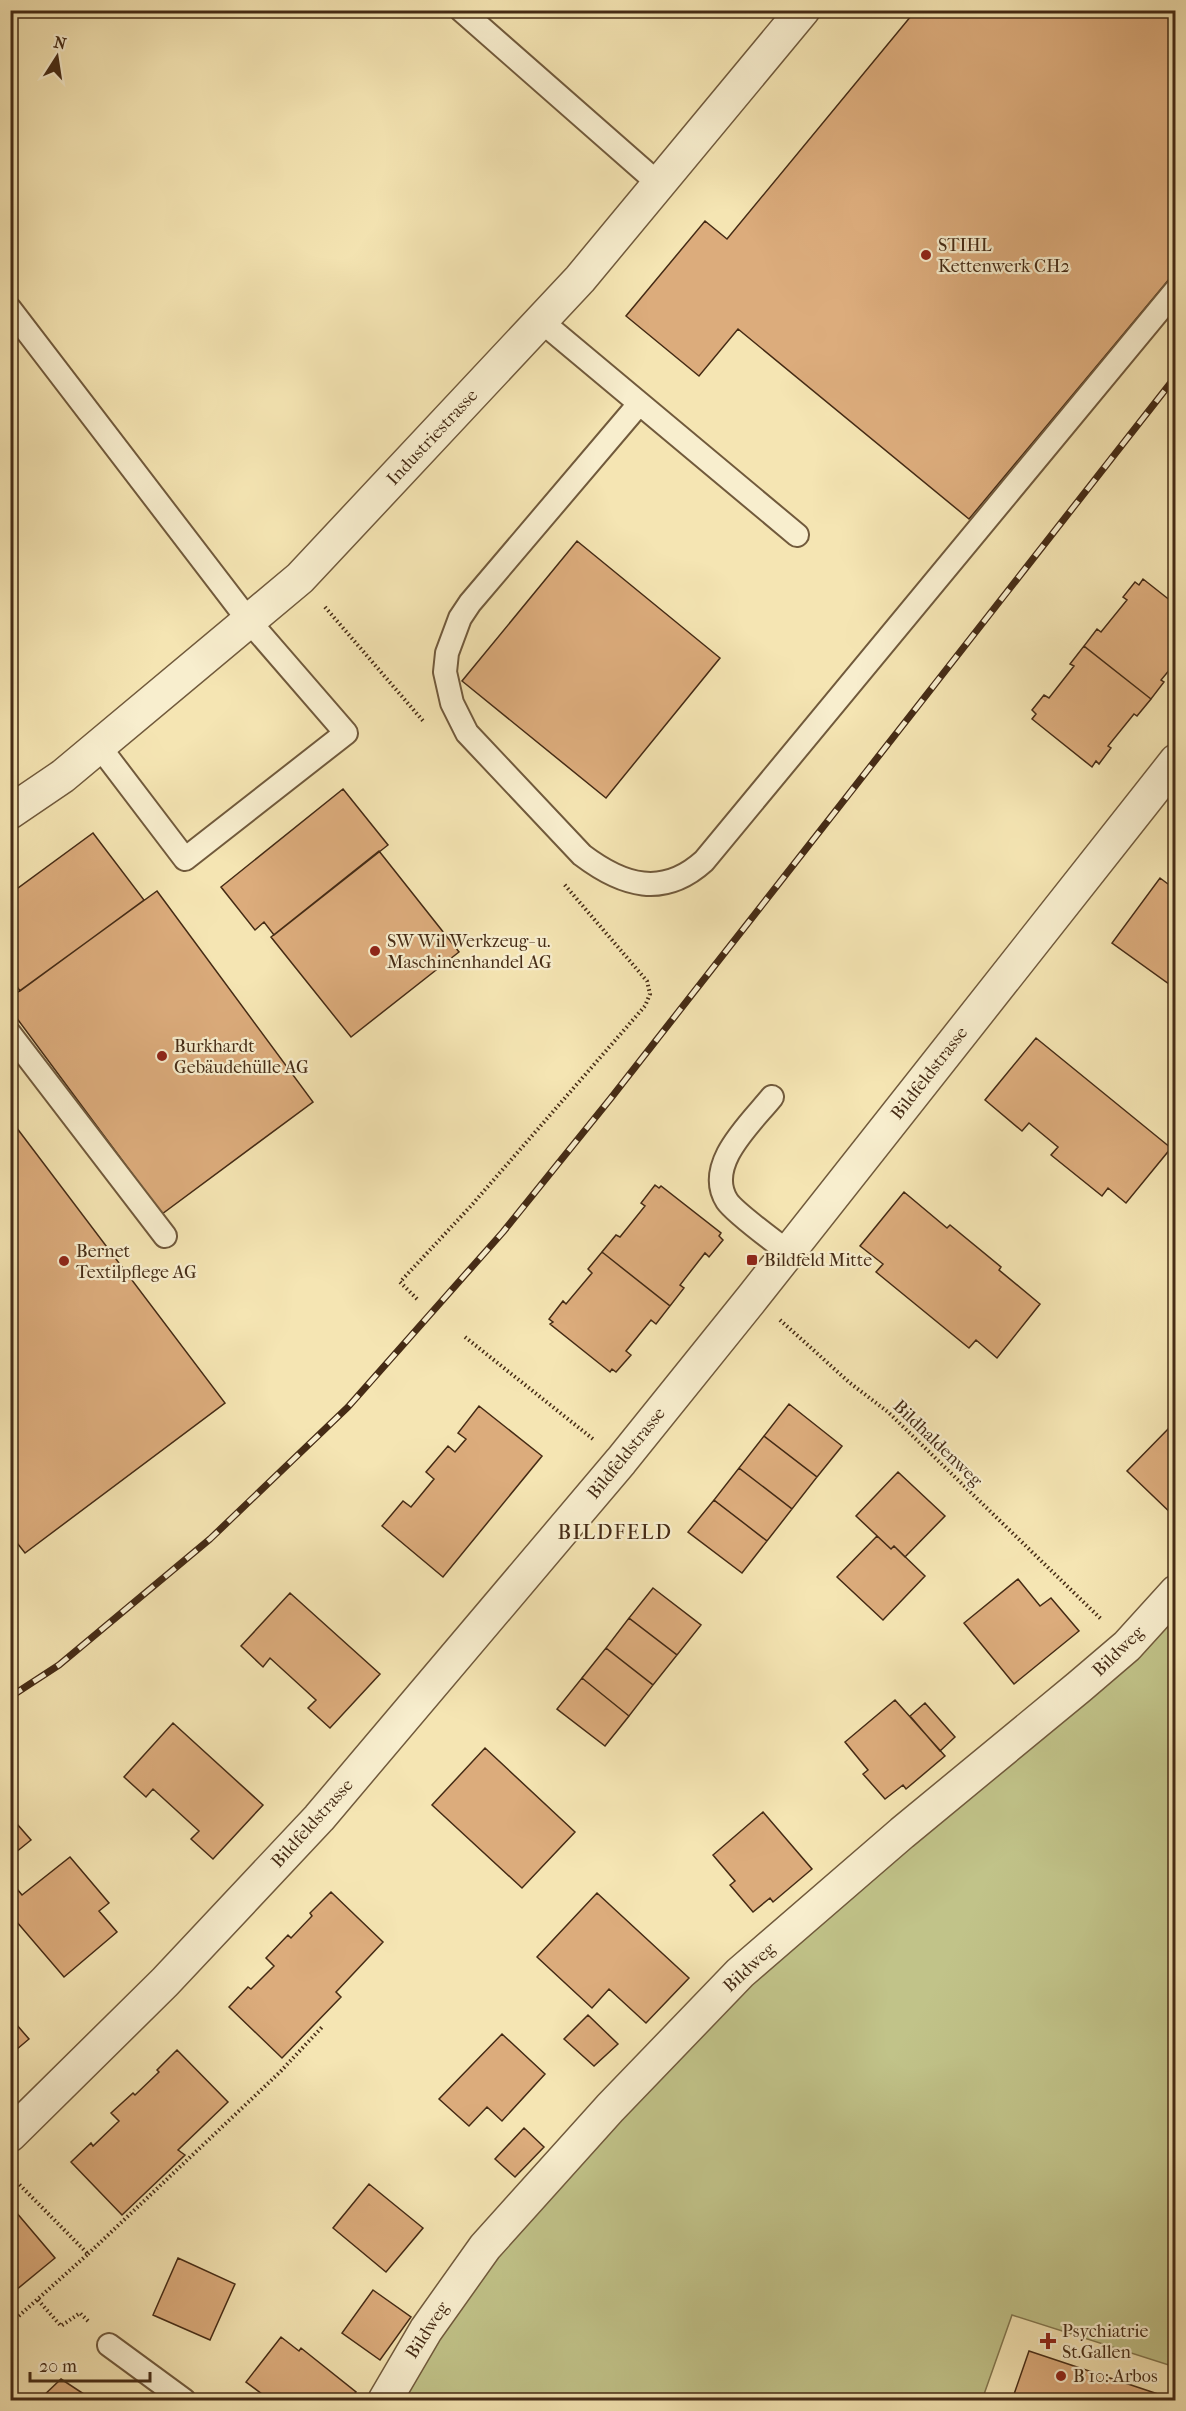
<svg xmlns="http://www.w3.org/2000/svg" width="1186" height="2411" viewBox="0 0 1186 2411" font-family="'IM FELL French Canon',serif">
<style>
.green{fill:#c1c389;stroke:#83774f;stroke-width:1.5}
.building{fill:#dcac7c;stroke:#452b15;stroke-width:1.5}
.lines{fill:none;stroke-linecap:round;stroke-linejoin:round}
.lane-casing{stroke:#715a3c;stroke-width:26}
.street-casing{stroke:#715a3c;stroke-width:36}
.path{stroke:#452b15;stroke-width:4;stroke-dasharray:1.5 3;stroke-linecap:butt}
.lane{stroke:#f8eece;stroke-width:22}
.street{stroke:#f8eece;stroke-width:33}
.rail-casing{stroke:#452b15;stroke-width:7}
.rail{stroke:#f8eece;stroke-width:4.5;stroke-dasharray:14;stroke-linecap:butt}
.poi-dot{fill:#8f2418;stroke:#f8eece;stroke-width:2}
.labels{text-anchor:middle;stroke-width:4.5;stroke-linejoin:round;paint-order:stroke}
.poi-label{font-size:18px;fill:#452b15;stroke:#f8eece;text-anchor:start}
.street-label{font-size:18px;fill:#452b15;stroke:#f8eece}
.quarter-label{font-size:21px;letter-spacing:1.5px;fill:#452b15;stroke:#f8eece}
</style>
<rect width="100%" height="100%" fill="#f5e5b3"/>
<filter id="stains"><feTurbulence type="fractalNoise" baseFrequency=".00333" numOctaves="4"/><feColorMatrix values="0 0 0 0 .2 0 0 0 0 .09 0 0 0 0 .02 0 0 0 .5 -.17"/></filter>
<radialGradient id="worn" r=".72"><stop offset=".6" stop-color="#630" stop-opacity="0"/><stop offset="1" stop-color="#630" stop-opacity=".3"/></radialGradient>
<path class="green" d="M 1175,1609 L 1175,2367 L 1012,2315 L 982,2400 L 396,2400 L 469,2282 L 737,1992 Z"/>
<path class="building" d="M 916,10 L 1176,10 L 1176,271 L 969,519 L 738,329 L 699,376 L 626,316 L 705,221 L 727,239 Z
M 577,541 L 720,658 L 606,798 L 462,681 Z
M 1143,579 L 1176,605 L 1176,662 L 1161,680 L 1164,682 L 1151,699 L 1084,646 L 1097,629 L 1101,632 L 1127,600 L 1123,597 L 1135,582 L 1139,585 Z
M 1084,646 L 1151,699 L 1137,716 L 1134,714 L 1108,746 L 1111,748 L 1099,764 L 1096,761 L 1092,767 L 1032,719 L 1036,714 L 1032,710 L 1044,695 L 1049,698 L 1074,666 L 1070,664 Z
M 343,789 L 388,845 L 274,935 L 264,922 L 255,930 L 221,887 Z
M 93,833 L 144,900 L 20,991 L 10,977 L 10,894 Z
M 379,851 L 459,952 L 351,1037 L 271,937 Z
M 1160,878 L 1176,890 L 1176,989 L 1112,943 Z
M 157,891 L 313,1102 L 162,1214 L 10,1009 L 10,998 Z
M 1036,1038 L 1171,1148 L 1126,1203 L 1108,1188 L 1102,1196 L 1051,1155 L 1058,1147 L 1029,1123 L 1022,1131 L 985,1100 Z
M 10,1119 L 225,1403 L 25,1553 L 10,1534 Z
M 655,1185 L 659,1188 L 661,1186 L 721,1233 L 719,1236 L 723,1240 L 709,1257 L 705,1253 L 680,1285 L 684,1288 L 670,1306 L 602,1252 L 616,1235 L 620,1237 L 645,1206 L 641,1203 Z
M 904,1192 L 947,1228 L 950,1225 L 1001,1267 L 999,1270 L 1040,1304 L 997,1358 L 976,1340 L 969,1348 L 876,1272 L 883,1264 L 860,1246 Z
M 602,1252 L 670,1306 L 656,1324 L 651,1320 L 626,1351 L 631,1355 L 616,1372 L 612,1369 L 610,1372 L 550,1324 L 553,1322 L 549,1319 L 563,1301 L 566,1304 L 592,1273 L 588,1269 Z
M 789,1404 L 842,1446 L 817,1477 L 764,1436 Z
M 479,1406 L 542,1456 L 443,1577 L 382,1526 L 403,1501 L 411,1507 L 434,1479 L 426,1472 L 448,1446 L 455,1452 L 466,1439 L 458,1433 Z
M 1172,1425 L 1176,1428 L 1176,1518 L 1127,1471 Z
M 764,1436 L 817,1477 L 792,1509 L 739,1468 Z
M 739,1468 L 792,1509 L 767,1541 L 714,1500 Z
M 898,1472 L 945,1516 L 905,1557 L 894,1546 L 891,1549 L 856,1516 Z
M 714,1500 L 767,1541 L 742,1573 L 688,1532 Z
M 877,1536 L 891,1549 L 894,1546 L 925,1576 L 883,1620 L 837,1577 Z
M 1018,1579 L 1040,1606 L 1051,1598 L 1079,1631 L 1014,1684 L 964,1623 Z
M 653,1588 L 701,1625 L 677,1655 L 629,1618 Z
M 290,1593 L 380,1674 L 330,1728 L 308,1708 L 316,1700 L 270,1658 L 263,1667 L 241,1646 Z
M 629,1618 L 677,1655 L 653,1685 L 606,1648 Z
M 606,1648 L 653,1685 L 629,1716 L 582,1678 Z
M 582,1678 L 629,1716 L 605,1746 L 557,1709 Z
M 895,1700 L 945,1756 L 906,1789 L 903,1785 L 885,1799 L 863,1774 L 868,1770 L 845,1742 Z
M 925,1703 L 955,1737 L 940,1751 L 910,1716 Z
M 173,1723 L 263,1805 L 213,1859 L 191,1839 L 199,1831 L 153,1789 L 146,1797 L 124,1777 Z
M 485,1748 L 575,1832 L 522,1888 L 432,1805 Z
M 763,1812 L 812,1869 L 773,1902 L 770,1898 L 753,1912 L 730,1885 L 735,1881 L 713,1855 Z
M 10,1816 L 31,1840 L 10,1857 Z
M 70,1857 L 109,1903 L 99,1911 L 117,1932 L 64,1977 L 10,1914 L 10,1897 L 18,1890 L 22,1895 Z
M 331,1892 L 383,1942 L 336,1992 L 341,1997 L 282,2058 L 229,2007 L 248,1987 L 251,1989 L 274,1966 L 266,1958 L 288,1935 L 291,1938 L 312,1916 L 310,1913 Z
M 597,1893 L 689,1978 L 646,2023 L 609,1989 L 592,2008 L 537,1957 Z
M 588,2015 L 618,2044 L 594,2066 L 564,2039 Z
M 10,2017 L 29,2039 L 10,2055 Z
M 502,2034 L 545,2074 L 502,2121 L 487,2107 L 469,2126 L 439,2099 Z
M 177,2050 L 228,2102 L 178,2150 L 185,2155 L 122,2215 L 71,2162 L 91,2143 L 93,2146 L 119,2121 L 111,2113 L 133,2093 L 135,2095 L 159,2072 L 157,2070 Z
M 524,2128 L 544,2147 L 515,2177 L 495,2159 Z
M 369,2184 L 423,2228 L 386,2272 L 333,2228 Z
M 10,2205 L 55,2258 L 10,2295 Z
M 178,2258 L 235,2284 L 210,2340 L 153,2315 Z
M 373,2290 L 411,2317 L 380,2360 L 342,2333 Z
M 281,2337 L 299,2351 L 301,2348 L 356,2392 L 350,2400 L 270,2400 L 246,2382 Z
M 1029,2351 L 1176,2400 L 1012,2400 Z
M 61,2379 L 93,2400 L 39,2400 Z"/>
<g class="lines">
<g class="lane-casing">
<path id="lane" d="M 461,10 L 659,184
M 10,309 L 249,621 L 346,733 L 185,859 L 99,746
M 541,321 L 797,535
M 639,404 L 470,603 L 460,618 L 447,653 L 445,672 L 452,703 L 467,733 L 582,855 C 623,886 663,898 704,861 L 1176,290
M 10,1034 L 165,1236
M 772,1097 C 751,1123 704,1165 727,1201 C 735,1213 774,1241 788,1252
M 109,2345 L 184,2400"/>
</g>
<g class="street-casing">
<path id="street" d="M 10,812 L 63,776 L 300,578 L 580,279 L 803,10
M 10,2135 L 165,1982 L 319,1818 L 621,1461 L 753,1297 L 1176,761
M 385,2400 L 426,2330 L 485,2247 L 610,2108 L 740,1973 L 902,1833 L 1079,1687 L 1127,1646 L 1176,1592"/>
</g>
<path class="path" d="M 325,607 L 424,722
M 417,1299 L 400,1282 L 470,1207 L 645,1006 L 650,994 L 647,981 L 564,884
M 780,1320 L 850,1383 L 888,1412 L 1101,1619
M 465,1337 L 593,1439
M 10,2175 L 88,2254 L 10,2324
M 88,2254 L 280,2072 L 323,2026
M 38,2300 L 61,2326 L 80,2313 L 89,2322"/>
<use href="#lane" class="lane"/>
<use href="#street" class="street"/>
<g class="rail-casing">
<path id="rail" d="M 10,1697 L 59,1665 L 210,1539 L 348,1407 L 503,1232 L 611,1098 L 1176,376"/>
</g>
<use href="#rail" class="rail"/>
</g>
<g class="poi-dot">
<circle cx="926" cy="255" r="6"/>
<circle cx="375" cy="951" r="6"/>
<circle cx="162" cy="1056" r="6"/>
<rect x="746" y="1254" width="12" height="12" rx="3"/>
<circle cx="64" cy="1261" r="6"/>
<path d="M1045 2332h6v6h6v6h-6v6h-6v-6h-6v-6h6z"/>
<circle cx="1061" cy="2376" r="6"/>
</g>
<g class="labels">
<g class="poi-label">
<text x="938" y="251">STIHL<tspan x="938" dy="21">Kettenwerk CH2</tspan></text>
<text x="387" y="947">SW Wil Werkzeug- u.<tspan x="387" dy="21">Maschinenhandel AG</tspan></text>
<text x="174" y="1052">Burkhardt<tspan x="174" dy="21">Gebäudehülle AG</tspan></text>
<text x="76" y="1257">Bernet<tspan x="76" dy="21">Textilpflege AG</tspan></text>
<text x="764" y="1266">Bildfeld Mitte</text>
<text x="1062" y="2337">Psychiatrie<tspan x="1062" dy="21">St.Gallen</tspan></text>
<text x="1073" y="2382">B 10: Arbos</text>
</g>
<g class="street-label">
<text transform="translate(432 437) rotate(-47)" y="6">Industriestrasse</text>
<text transform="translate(929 1073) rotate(-52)" y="6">Bildfeldstrasse</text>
<text transform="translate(938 1443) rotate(44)" y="6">Bildhaldenweg</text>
<text transform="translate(626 1453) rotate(-51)" y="6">Bildfeldstrasse</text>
<text transform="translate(1118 1651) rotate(-44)" y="6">Bildweg</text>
<text transform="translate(312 1823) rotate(-48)" y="6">Bildfeldstrasse</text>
<text transform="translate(749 1967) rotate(-43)" y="6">Bildweg</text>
<text transform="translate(427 2330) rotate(-57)" y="6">Bildweg</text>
</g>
<g class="quarter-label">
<text x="615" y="1539">BILDFELD</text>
</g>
</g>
<rect width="1186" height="2411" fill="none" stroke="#f5e5b3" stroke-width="36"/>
<rect x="12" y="12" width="1162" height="2387" fill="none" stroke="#452b15" stroke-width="3"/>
<rect x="18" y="18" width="1150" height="2375" fill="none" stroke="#452b15" stroke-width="1.5"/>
<g transform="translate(57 57) rotate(12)" stroke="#f8eece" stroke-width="4.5" paint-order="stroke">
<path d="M0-4.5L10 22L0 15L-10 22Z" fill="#452b15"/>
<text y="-9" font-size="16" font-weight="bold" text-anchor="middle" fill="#452b15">N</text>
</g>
<path d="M30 2372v9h120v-9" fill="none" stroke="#452b15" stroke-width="3"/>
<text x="39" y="2372" font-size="18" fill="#452b15" stroke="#f8eece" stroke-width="4.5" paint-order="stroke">20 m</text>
<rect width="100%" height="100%" filter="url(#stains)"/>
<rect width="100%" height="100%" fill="url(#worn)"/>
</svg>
